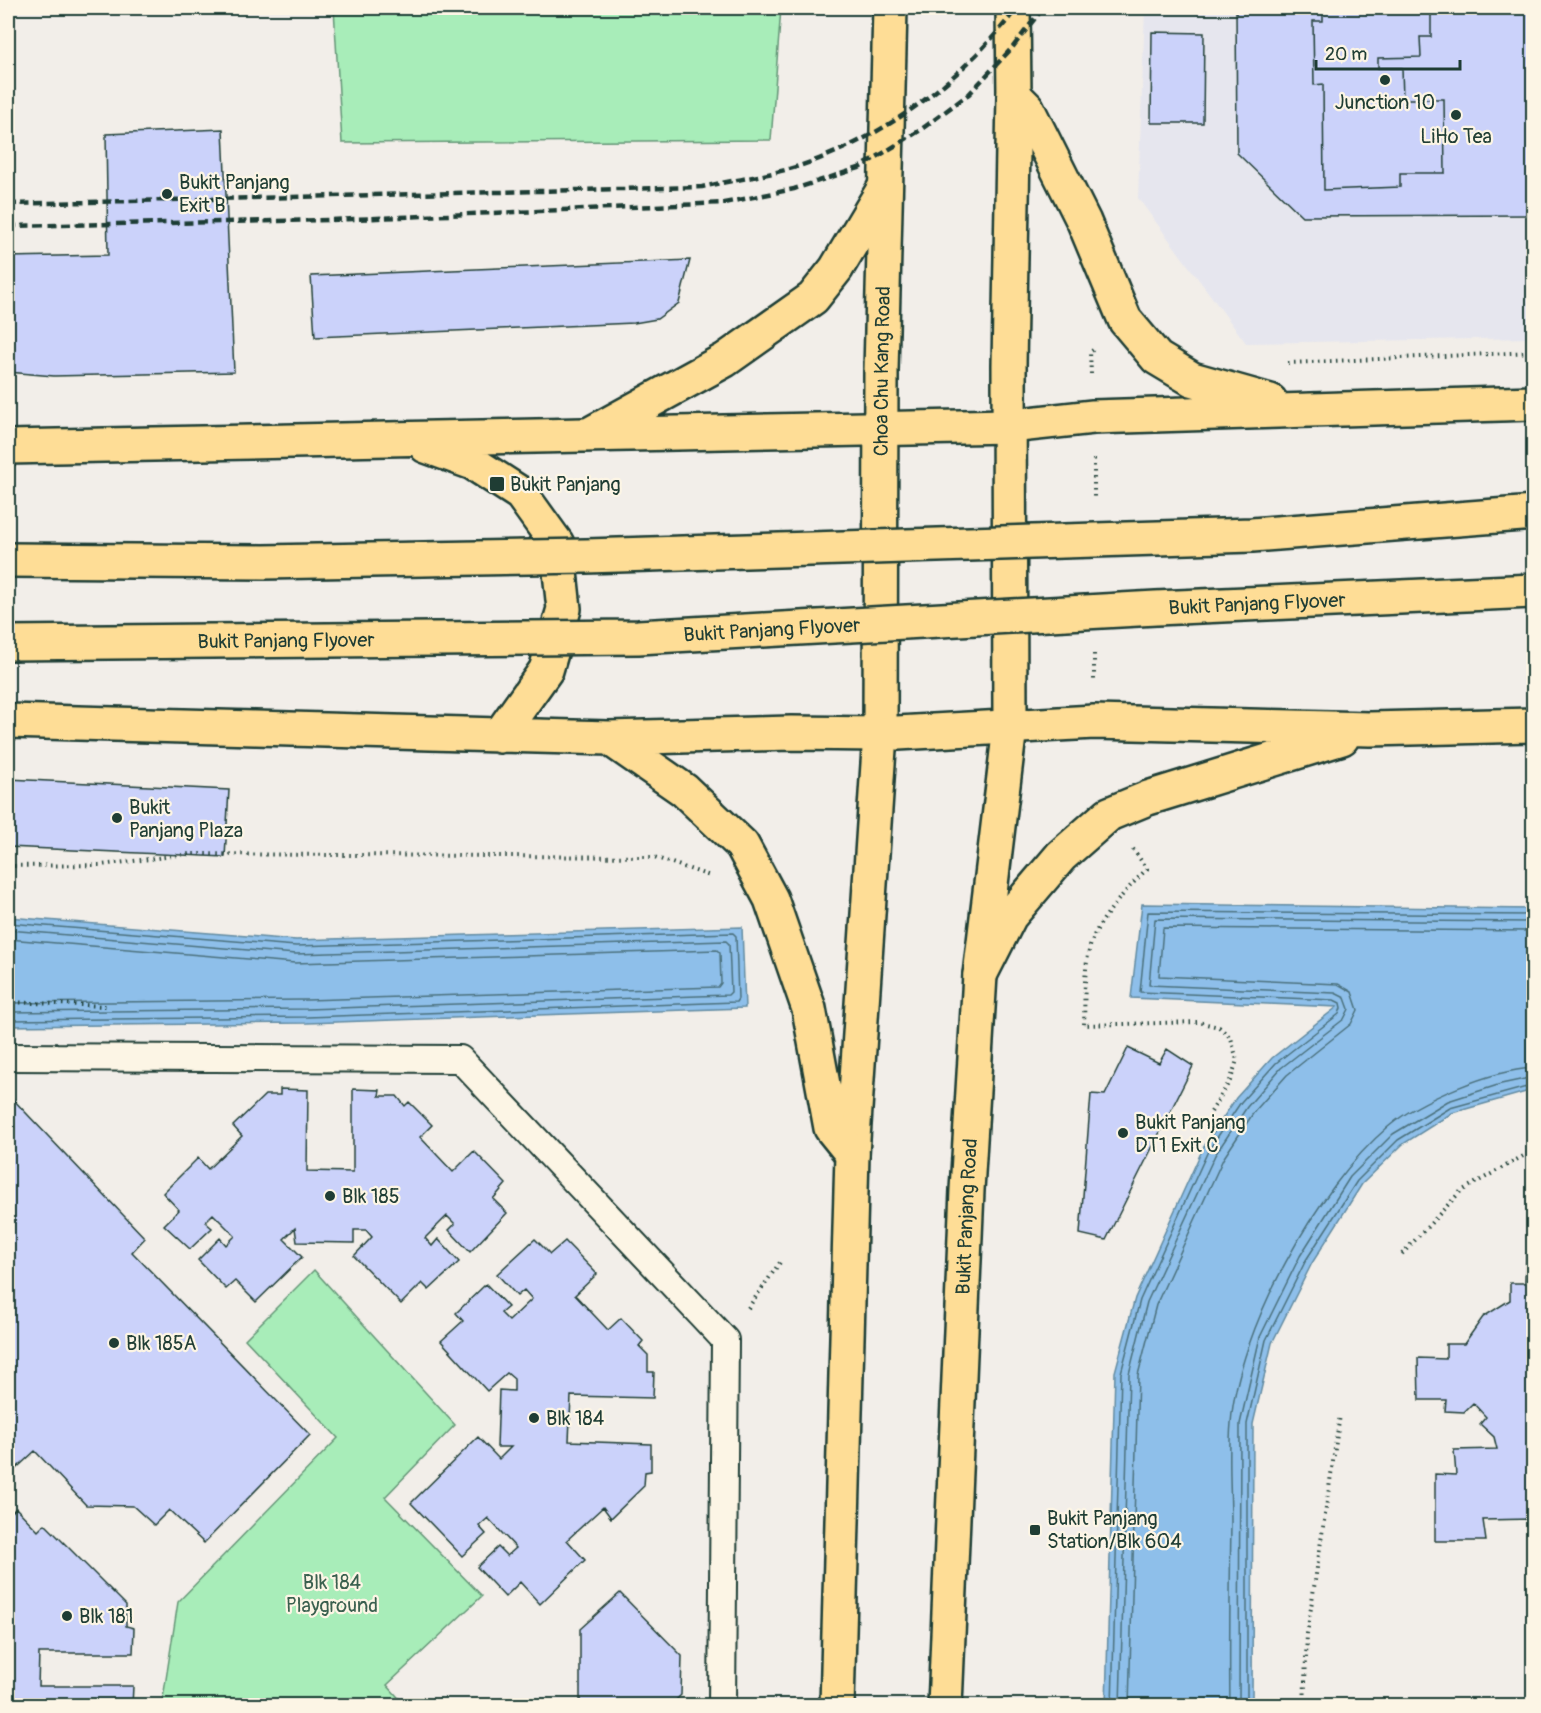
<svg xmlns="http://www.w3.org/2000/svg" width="1541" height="1713" viewBox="0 0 1541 1713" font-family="Pangolin,sans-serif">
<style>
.built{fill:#e6e6ee}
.green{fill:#a8edb9;stroke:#649576;stroke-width:1.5}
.water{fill:#8ebfea;stroke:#628ba1;stroke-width:1.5}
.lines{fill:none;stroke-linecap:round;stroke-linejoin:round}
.shore{stroke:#4b717d;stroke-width:1.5}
.building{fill:#cbd2fa;stroke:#1f3d34;stroke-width:1.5}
.lane-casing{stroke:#1f3d34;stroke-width:30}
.primary-casing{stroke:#1f3d34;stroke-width:38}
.highway-casing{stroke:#1f3d34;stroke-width:38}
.path{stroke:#1f3d34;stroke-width:4;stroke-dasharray:1.5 4.5;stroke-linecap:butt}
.lane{stroke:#fcf5e5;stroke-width:26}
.primary{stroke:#fedd96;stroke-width:33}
.highway{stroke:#fedd96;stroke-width:33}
.rail{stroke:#1f3d34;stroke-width:4.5;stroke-dasharray:9 4.5;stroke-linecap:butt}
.highway-bridge-casing{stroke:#1f3d34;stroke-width:38;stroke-linecap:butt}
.highway-bridge{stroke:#fedd96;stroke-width:33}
.poi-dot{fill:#1f3d34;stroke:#fcf5e5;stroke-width:2}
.labels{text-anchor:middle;stroke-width:4.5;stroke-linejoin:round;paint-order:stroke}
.poi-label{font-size:20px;fill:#1f3d34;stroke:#fcf5e5;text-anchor:start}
.street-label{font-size:20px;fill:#1f3d34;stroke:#fcf5e5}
.park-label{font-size:20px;fill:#3a604f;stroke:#fcf5e5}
</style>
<rect width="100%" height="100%" fill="#f2eee9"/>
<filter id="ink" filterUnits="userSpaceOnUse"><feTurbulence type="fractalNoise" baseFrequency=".0167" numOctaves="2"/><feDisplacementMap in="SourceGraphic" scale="12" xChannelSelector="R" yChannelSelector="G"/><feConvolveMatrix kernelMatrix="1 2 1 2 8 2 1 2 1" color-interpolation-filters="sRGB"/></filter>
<g filter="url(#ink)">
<path class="built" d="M 1145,8 L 1533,8 L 1533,338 L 1246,343 L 1138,198 Z"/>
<path class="green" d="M 334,8 L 781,8 L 771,140 L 342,143 Z
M 314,1270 L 455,1425 L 385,1497 L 482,1596 L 387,1685 L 405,1705 L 162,1705 L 178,1602 L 338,1438 L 245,1339 Z"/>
<path class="water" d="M 1142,904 L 1533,909 L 1533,1090 L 1452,1113 L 1403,1144 L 1362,1184 L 1312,1263 L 1272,1343 L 1253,1424 L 1252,1705 L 1106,1705 L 1115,1372 L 1135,1298 L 1203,1148 L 1236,1098 L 1272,1058 L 1337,1007 L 1131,998 Z
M 8,917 L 296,940 L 742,927 L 745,1008 L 307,1023 L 8,1026 Z"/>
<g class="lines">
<path class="shore" d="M 8,923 L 296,946 L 733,933 L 736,936 L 738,999 L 736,1002 L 307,1017 L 8,1020
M 8,930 L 296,954 L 726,941 L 729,944 L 731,992 L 728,995 L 307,1009 L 8,1012
M 8,939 L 295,963 L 717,950 L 720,953 L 721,983 L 718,987 L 307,1000 L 8,1003
M 1112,1706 L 1121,1373 L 1140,1300 L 1208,1151 L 1241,1102 L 1276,1063 L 1339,1014 L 1341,1008 L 1340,1003 L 1334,1000 L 1140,992 L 1148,912 L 1534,915
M 1120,1706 L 1129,1374 L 1147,1302 L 1215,1155 L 1247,1107 L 1281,1068 L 1344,1019 L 1349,1009 L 1345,998 L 1335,993 L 1149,985 L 1155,919 L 1534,922
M 1129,1706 L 1138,1375 L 1156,1305 L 1223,1159 L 1254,1112 L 1287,1075 L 1351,1024 L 1358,1010 L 1352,992 L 1338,984 L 1159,976 L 1163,928 L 1534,931
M 1230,1706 C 1229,1645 1230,1584 1231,1523 C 1231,1490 1228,1456 1231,1423 C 1238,1330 1317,1187 1388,1127 C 1419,1100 1492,1070 1534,1068
M 1239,1706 L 1240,1424 L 1260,1337 L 1300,1256 L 1350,1177 L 1393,1134 L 1448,1101 L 1501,1084 L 1534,1077
M 1247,1706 L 1247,1424 L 1266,1340 L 1306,1260 L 1357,1181 L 1398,1140 L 1450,1108 L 1534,1085"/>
</g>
<path class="building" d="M 1236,8 L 1534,8 L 1534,215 L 1302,216 L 1237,153 Z
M 1323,8 L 1431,8 L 1431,37 L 1420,37 L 1421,57 L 1378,58 L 1378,68 L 1402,68 L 1403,99 L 1444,99 L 1445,173 L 1400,173 L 1400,187 L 1324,190 L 1323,84 L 1314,85 L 1313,21 L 1323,21 Z
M 1152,32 L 1204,33 L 1203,123 L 1151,123 Z
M 223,129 L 234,372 L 54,376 L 8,372 L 8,257 L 108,255 L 106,134 Z
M 690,260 L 679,303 L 657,319 L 634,323 L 315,337 L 311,276 Z
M 8,779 L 229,790 L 225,857 L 8,847 Z
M 1128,1048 L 1159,1063 L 1167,1049 L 1193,1066 L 1106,1240 L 1080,1234 L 1091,1094 L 1105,1095 Z
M 280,1089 L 308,1090 L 307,1171 L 353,1172 L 353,1089 L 380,1090 L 379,1096 L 397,1096 L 405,1106 L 409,1102 L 432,1125 L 420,1137 L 453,1172 L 474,1151 L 506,1184 L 493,1199 L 507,1213 L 470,1252 L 449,1230 L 455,1224 L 447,1216 L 425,1238 L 432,1246 L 438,1239 L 459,1262 L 429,1290 L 422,1283 L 401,1304 L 354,1256 L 372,1237 L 366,1230 L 354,1230 L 354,1243 L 297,1242 L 295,1228 L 284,1239 L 302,1257 L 256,1302 L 235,1281 L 226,1289 L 198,1260 L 220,1238 L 226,1245 L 235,1236 L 213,1214 L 205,1222 L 212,1228 L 190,1249 L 164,1225 L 179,1210 L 163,1193 L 198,1158 L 208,1169 L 242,1136 L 233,1126 L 265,1095 L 280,1095 Z
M 8,1094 L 145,1238 L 132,1252 L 310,1435 L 204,1543 L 169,1510 L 154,1525 L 133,1506 L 86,1505 L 35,1451 L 8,1476 Z
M 535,1239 L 550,1254 L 565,1241 L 597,1274 L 575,1295 L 608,1330 L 621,1318 L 643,1341 L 639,1346 L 648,1355 L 648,1372 L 654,1372 L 653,1398 L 571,1396 L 569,1441 L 651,1444 L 651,1471 L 645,1472 L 644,1486 L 611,1518 L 603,1507 L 567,1540 L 585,1560 L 540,1604 L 520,1582 L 505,1597 L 477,1567 L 498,1547 L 507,1556 L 516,1548 L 488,1518 L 479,1526 L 486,1534 L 462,1556 L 411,1503 L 478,1437 L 499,1459 L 511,1447 L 497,1447 L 499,1390 L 514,1391 L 514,1379 L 507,1373 L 487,1391 L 441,1341 L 463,1321 L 456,1313 L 486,1284 L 508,1307 L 501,1313 L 509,1321 L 532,1299 L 524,1290 L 517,1296 L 497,1274 Z
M 1526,1254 L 1534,1254 L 1534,1444 L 1527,1444 L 1528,1451 L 1534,1451 L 1534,1553 L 1531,1553 L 1532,1519 L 1483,1520 L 1486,1541 L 1435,1541 L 1435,1474 L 1456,1475 L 1454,1450 L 1497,1449 L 1494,1437 L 1480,1424 L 1486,1417 L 1473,1403 L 1464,1412 L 1445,1411 L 1446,1400 L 1419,1400 L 1418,1358 L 1446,1359 L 1446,1344 L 1464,1344 L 1483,1317 L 1510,1300 L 1510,1283 L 1525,1283 Z
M 16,1508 L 38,1531 L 45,1524 L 126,1605 L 126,1626 L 134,1628 L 133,1653 L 39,1653 L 38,1686 L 133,1686 L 132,1706 L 8,1706 L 8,1596 L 12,1591 L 8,1586 L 12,1576 L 8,1572 L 8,1516 Z
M 620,1593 L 682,1656 L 681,1695 L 670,1706 L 580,1706 L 580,1629 Z"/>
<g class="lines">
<g class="lane-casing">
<path id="lane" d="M 8,1057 L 460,1059 L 725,1340 L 722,1706"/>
</g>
<g class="primary-casing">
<g id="primary">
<path id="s1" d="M 837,1706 L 852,1154 L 880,734 L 881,371 L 890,8"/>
<path id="s2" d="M 945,1706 L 967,1190 L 980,975 L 1010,727 L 1009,365 L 1014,95 L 1013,8"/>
</g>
</g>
<g class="highway-casing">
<path id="highway" d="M 1014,95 L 1027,108 L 1084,222 L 1125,320 L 1157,358 L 1192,379 L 1270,401
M 592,433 L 725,360 L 813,298 L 836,269 L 885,187
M 426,446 L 473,463 L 521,494 L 557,544 L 564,609 L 546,670 L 499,736
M 8,447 L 1009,426 L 1093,417 L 1534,403
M 8,721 L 609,738 L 791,733 L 880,734 L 1094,722 L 1370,729 L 1534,725
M 609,738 L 684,790 L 742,845 L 771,899 L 809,1009 L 831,1128 L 852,1154
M 980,975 L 1010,916 L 1061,856 L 1109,814 L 1148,798 L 1342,738"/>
</g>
<path class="path" d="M 1288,363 L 1534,352
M 1091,374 L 1090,352 L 1096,348
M 1094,459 L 1094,497
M 1094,654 L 1094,680
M 1133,849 L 1147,869 C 1130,885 1100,919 1092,940 C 1083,967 1085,997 1084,1025 L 1198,1022 L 1219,1027 L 1231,1038 L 1237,1060 L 1231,1079 L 1211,1112
M 8,866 L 101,865 L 189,854 L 654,857 L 710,876
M 8,1002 L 106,1006
M 1402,1254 L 1461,1191 L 1534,1150
M 748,1308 L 781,1261
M 1304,1706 L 1307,1634 L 1340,1415"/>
<use href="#lane" class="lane"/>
<use href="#primary" class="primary"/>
<use href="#highway" class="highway"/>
<path class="rail" d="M 8,204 L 702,187 C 733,180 766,176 796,167 C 884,139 962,80 1017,8
M 8,226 L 331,220 L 724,203 L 794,189 L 859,168 L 919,131 L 969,94 L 1012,48 L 1043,8"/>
<g class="highway-bridge-casing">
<g id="highway-bridge">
<path d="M 8,560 L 264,562 L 586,556 L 1252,535 L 1534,513"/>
<path id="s3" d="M 8,643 L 638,637 L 1156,608 L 1534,591"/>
</g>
</g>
<use href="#highway-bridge" class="highway-bridge"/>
</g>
</g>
<g class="poi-dot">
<circle cx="1385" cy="80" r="6"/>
<circle cx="1456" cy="115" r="6"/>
<circle cx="167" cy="194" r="6"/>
<rect x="489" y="476" width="16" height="16" rx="3"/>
<circle cx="117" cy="818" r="6"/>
<circle cx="1123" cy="1133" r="6"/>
<circle cx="330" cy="1196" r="6"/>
<circle cx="114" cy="1343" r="6"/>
<circle cx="534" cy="1418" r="6"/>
<rect x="1029" y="1524" width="12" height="12" rx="3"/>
<circle cx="67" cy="1616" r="6"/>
</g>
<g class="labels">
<g class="poi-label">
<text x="1385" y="109" text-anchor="middle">Junction 10</text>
<text x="1456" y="143" text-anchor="middle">LiHo Tea</text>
<text x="179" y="189">Bukit Panjang<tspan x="179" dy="23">Exit B</tspan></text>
<text x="510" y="491">Bukit Panjang</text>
<text x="129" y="814">Bukit<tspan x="129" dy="23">Panjang Plaza</tspan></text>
<text x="1135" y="1129">Bukit Panjang<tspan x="1135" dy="23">DT1 Exit C</tspan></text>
<text x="342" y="1203">Blk 185</text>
<text x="126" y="1350">Blk 185A</text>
<text x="546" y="1425">Blk 184</text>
<text x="1047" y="1525">Bukit Panjang<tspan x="1047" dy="23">Station/Blk 604</tspan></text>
<text x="79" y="1623">Blk 181</text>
</g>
<g class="street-label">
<text dy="7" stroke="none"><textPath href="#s1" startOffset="1336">Choa Chu Kang Road</textPath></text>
<text dy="7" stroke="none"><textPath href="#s3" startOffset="1250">Bukit Panjang Flyover</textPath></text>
<text dy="7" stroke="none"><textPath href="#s3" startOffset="764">Bukit Panjang Flyover</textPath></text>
<text dy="7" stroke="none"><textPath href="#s3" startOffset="278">Bukit Panjang Flyover</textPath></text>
<text dy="7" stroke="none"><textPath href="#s2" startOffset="490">Bukit Panjang Road</textPath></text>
</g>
<g class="park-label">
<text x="332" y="1589">Blk 184<tspan x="332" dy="23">Playground</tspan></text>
</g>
</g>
<rect width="1541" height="1713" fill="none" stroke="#fcf5e5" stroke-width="30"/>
<rect x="15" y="15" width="1511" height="1683" fill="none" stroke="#1f3d34" stroke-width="2" filter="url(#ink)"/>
<path d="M1316 60v9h144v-9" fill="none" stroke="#1f3d34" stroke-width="3"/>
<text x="1325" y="60" font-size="18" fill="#1f3d34" stroke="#fcf5e5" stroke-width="4.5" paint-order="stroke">20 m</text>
</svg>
